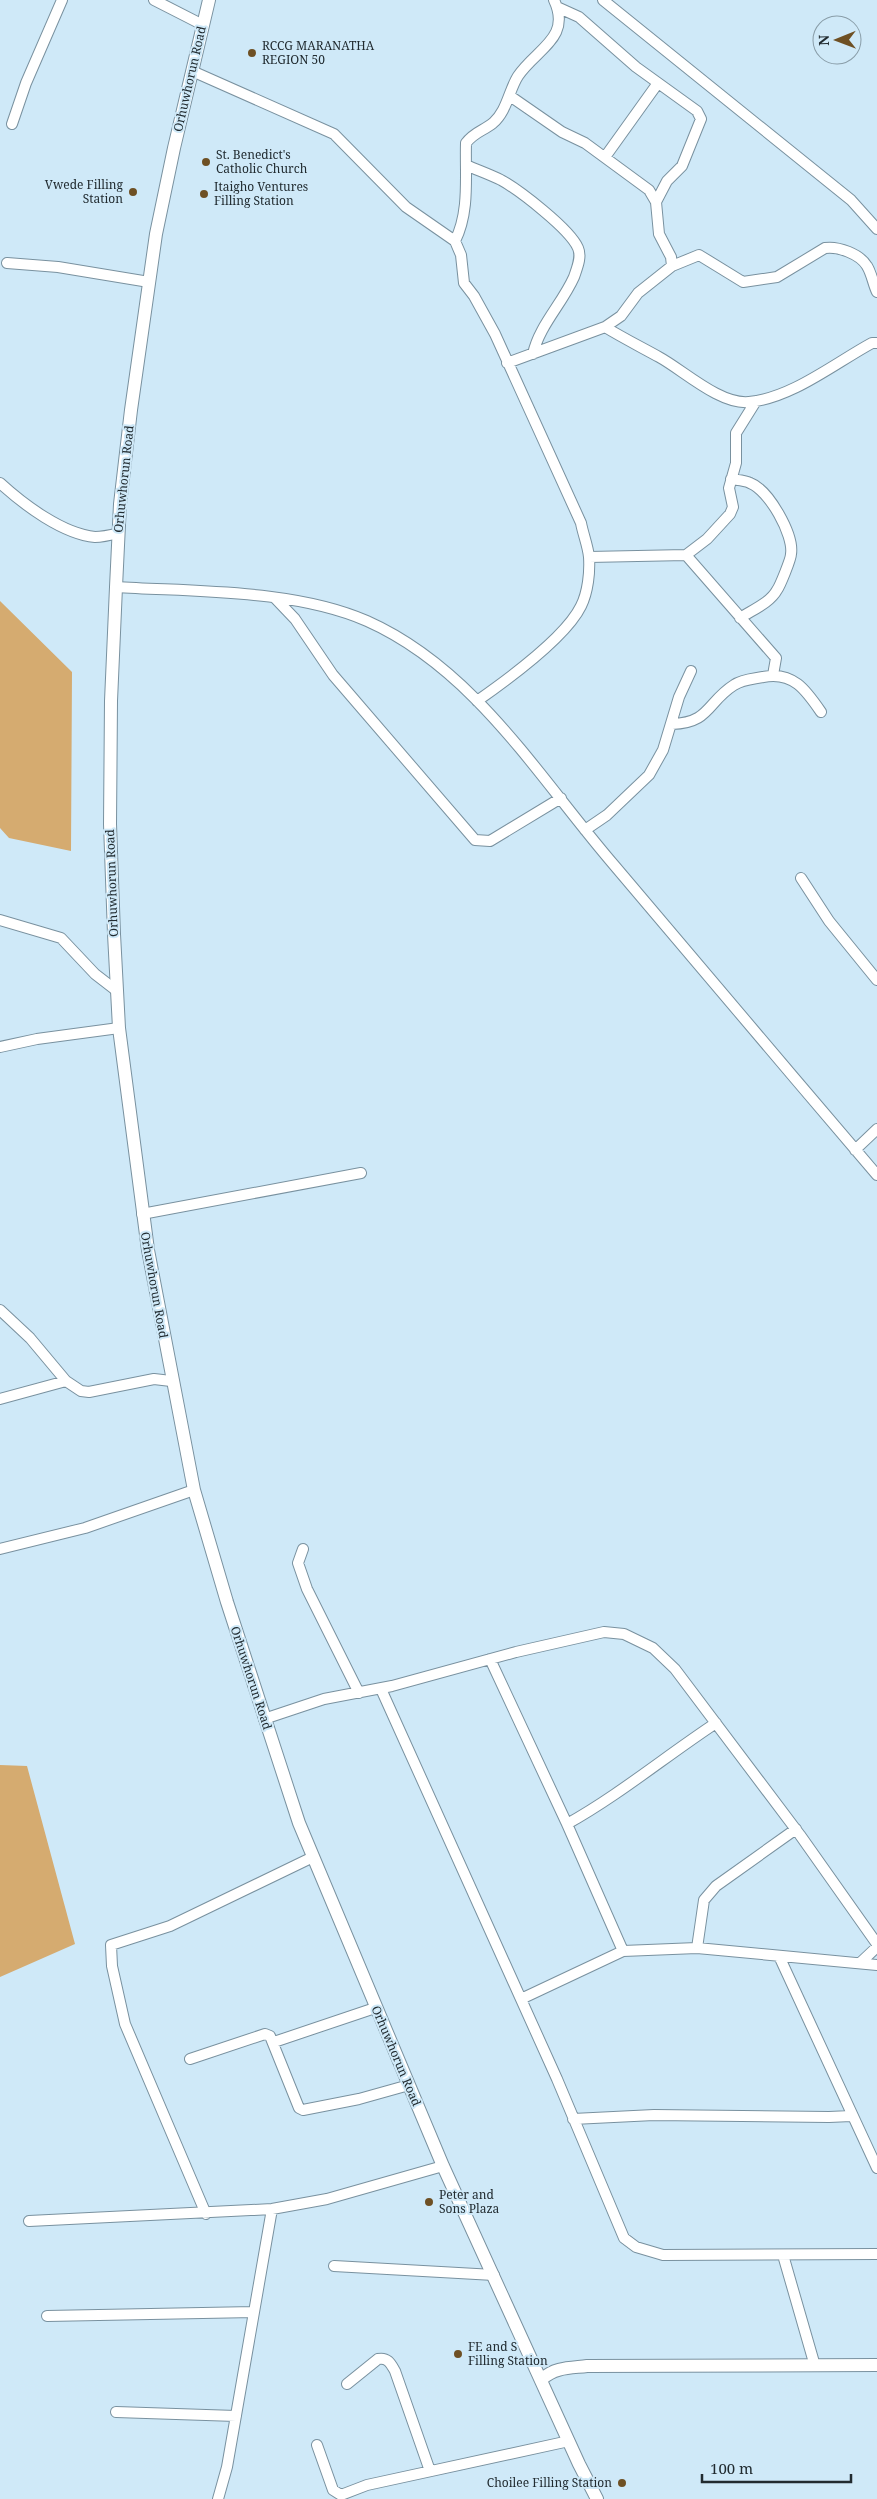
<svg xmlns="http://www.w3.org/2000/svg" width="877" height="2499" viewBox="0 0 877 2499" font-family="'Noto Serif',serif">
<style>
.green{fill:#d5ab70}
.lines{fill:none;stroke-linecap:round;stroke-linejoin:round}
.minor-casing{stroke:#79919f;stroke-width:12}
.tertiary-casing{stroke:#79919f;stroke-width:14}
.minor{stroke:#fff;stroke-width:10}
.tertiary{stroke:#fff;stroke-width:12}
.poi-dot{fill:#6e5024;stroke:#cfe9f8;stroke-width:2}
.labels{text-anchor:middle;stroke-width:4;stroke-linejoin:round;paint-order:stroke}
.poi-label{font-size:12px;fill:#212b30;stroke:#cfe9f8;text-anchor:start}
.street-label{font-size:12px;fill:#212b30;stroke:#cfe9f8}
</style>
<rect width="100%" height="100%" fill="#cfe9f8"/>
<path class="green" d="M 0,601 L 72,672 L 71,851 L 9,838 L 0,828 Z
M 0,1765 L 27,1766 L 75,1944 L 0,1977 Z"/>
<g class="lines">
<g class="minor-casing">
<path id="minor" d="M 154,0 L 203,25
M 603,0 L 851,200 L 877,229
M 557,7 L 579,17 L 636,67 L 697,111 L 701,119 L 682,166 L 667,181 L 656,202
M 192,71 L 334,134 L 406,207 L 455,241 L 461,255 L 464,283 L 474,296 L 495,334 L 581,523 C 583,534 588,546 589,557 C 590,572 588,592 581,606 C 566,637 507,680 477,701
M 510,96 L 562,132 L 585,143 L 649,190 L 656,202 L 659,234 L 671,257 L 672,266
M 12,124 L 26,83 L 62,0
M 605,157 L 658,83
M 466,165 C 477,170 489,174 501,180 C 519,190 570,229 578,248 C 582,257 577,268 574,277 C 562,304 539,326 533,354
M 455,241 C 470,211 465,176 466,143 C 474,132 483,131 493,123 C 507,111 509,90 518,76 C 536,49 572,38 554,0
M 7,263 L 58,267 L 149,282
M 605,327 C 623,338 641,347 659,357 C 683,370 720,405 749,402 C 792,398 835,363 872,343 L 877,343
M 507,363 L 605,327 L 621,316 L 638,293 L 672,266 L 699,255 L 743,282 L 777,277 L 825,248 C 838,246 860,254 867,266 C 872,274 873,284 877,292
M 731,479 C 737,480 745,480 750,483 C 769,490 794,535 791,554 C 791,559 780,586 777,590 C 770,603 752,610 740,618
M 0,483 C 24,505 63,534 95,537 C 103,537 111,535 119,533
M 686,555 L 776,658 L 773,675
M 589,557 L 686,555 L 707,539 L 730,514 L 733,507 L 729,488 L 736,463 L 736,433 L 756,401
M 116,587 C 194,592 294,589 367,621 C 475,669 539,778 614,865 C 702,969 789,1072 877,1175
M 275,598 L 295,619 L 333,675 L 475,840 L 490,841 L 561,798
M 672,724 C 710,723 707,702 734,685 C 743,679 753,679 763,677 C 793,671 806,690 821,712
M 585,830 L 607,815 L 649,775 L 663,750 L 679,697 L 691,671
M 801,878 L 829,921 L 877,980
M 0,920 L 61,938 L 95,974 L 117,991
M 0,1047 L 37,1039 L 119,1028
M 855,1150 L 877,1129
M 142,1214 L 361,1173
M 0,1310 L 30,1338 L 66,1381 L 81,1391 L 89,1392 L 154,1379 L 171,1381
M 0,1399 L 66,1381
M 0,1549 L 85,1528 L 194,1490
M 303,1549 L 298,1563 L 307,1589 L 359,1693
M 490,1659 L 567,1824 L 623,1951
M 381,1689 L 557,2079 L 624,2238 L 636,2247 L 663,2255 L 877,2254
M 264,1719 L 324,1699 L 392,1686 L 516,1652 L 604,1632 L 624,1634 L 653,1648 L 675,1669 L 800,1835 L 877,1944
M 567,1824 C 619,1795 666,1756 716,1723
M 697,1948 L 704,1900 L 716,1886 L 796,1829
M 779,1956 L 877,2168
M 860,1963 L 877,1947
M 521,1999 L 623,1951 L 697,1948 L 877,1965
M 274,2042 L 375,2008
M 190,2059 L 265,2034 L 270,2036 L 299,2108 L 303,2110 L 359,2099 L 409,2085
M 573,2119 L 654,2115 L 829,2117 L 851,2116
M 206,2214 L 125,2024 L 112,1966 L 111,1945 L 170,1926 L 313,1857
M 29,2221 L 272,2209 L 327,2199 L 443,2166
M 783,2255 L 815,2366
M 334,2266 L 494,2275
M 47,2316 L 254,2312
M 347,2384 L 378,2359 C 388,2357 391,2364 395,2371 L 430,2471
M 116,2412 L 236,2416
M 317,2445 L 333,2490 L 341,2495 L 367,2485 L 569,2441
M 218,2499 L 227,2467 L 272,2209"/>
</g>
<g class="tertiary-casing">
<path id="tertiary" d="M 209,0 L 174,148 L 156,234 L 131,410 L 120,504 L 116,587 L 111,701 L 110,824 L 114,934 L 119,1028 L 148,1250 L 194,1490 L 227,1602 L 299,1823 L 443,2166 L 579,2464 L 597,2499
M 542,2379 C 555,2367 570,2368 587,2366 L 877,2365"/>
</g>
<use href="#minor" class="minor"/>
<use href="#tertiary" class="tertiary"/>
</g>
<g class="poi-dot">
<circle cx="252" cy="53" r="5"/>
<circle cx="206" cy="162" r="5"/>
<circle cx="133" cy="192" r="5"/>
<circle cx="204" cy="194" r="5"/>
<circle cx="429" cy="2202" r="5"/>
<circle cx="458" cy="2354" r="5"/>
<circle cx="622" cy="2483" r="5"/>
</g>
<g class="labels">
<g class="poi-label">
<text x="262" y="50">RCCG MARANATHA<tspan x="262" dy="14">REGION 50</tspan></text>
<text x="216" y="159">St. Benedict's<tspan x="216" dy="14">Catholic Church</tspan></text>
<text x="123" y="189" text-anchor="end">Vwede Filling<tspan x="123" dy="14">Station</tspan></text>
<text x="214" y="191">Itaigho Ventures<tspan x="214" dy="14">Filling Station</tspan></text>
<text x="439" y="2199">Peter and<tspan x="439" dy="14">Sons Plaza</tspan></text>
<text x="468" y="2351">FE and S<tspan x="468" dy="14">Filling Station</tspan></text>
<text x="612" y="2487" text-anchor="end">Choilee Filling Station</text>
</g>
<g class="street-label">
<text transform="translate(190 79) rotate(-77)" y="4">Orhuwhorun Road</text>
<text transform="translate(124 479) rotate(-84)" y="4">Orhuwhorun Road</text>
<text transform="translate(112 883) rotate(-92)" y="4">Orhuwhorun Road</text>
<text transform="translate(154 1285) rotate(80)" y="4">Orhuwhorun Road</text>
<text transform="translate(251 1678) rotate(72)" y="4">Orhuwhorun Road</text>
<text transform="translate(396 2056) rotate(67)" y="4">Orhuwhorun Road</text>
</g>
</g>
<g transform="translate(837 40) rotate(269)"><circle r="24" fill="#cfe9f8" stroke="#899da8"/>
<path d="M0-4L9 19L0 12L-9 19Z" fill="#6e5024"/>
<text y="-8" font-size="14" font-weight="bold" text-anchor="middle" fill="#212b30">N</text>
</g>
<path d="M702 2474v8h149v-8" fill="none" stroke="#212b30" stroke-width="2.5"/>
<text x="710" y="2474" font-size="15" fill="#212b30" stroke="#cfe9f8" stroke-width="4" paint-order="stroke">100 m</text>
</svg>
